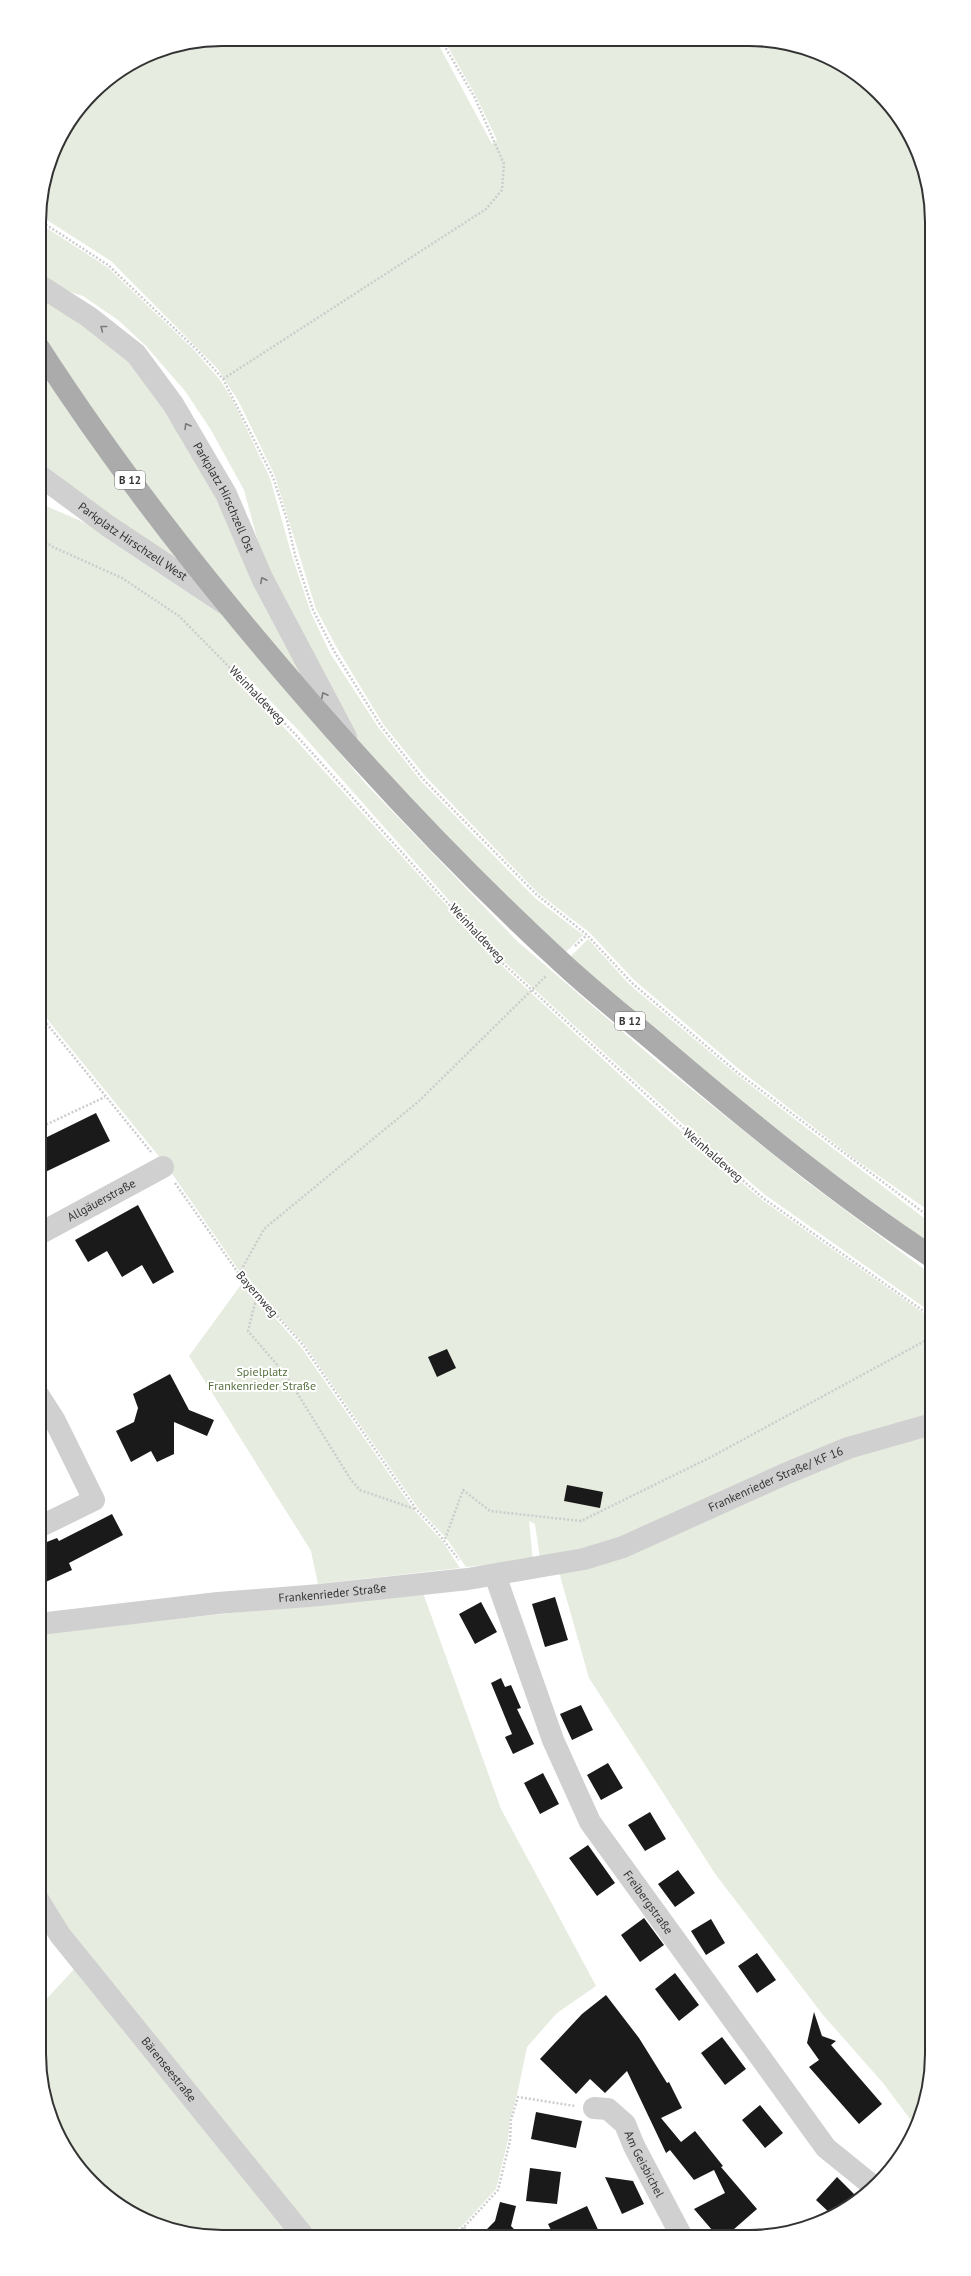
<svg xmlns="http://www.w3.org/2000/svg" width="971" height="2276" viewBox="0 0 971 2276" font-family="'PT Sans',sans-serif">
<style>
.green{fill:#e6ecdf}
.building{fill:#1a1a1a}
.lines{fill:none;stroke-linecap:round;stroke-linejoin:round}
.path{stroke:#cdcdcd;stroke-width:2.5;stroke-dasharray:2 2;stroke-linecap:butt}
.minor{stroke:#d0d0d0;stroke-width:22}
.major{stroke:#ababab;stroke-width:22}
.oneway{stroke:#7a7a7a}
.labels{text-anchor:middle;stroke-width:4;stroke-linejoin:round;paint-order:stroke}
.shield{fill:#fff;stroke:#707070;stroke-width:1}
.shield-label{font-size:11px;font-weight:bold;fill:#333}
.street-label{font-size:12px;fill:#333;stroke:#fff}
.park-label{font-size:12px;fill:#56703f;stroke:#fff}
.rim{fill:none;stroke:#333;stroke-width:2}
</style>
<rect width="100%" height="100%" fill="#fff"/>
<path class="green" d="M 222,39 L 436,40 L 492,144 L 497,140 L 476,96 L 444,40 L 785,42 L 830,58 L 870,85 L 907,130 L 926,175 L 932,222 L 932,1213 L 852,1157 L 740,1070 L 634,980 L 590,933 L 538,893 L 426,777 L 383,724 L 337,648 L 316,609 L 275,476 L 239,402 L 217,368 L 111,261 L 39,215 L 58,141 L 101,85 L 152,53 Z
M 39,223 L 107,267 L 194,350 L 221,381 L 234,403 L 270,478 L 292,556 L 311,613 L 330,653 L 378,727 L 421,781 L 535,898 L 583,935 L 565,953 L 467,859 L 363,747 L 349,727 L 267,575 L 244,490 L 211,430 L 185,391 L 146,346 L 118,320 L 83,296 L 45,284 L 39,279 Z
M 39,290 L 128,360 L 167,409 L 195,455 L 305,683 L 183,535 L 60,368 L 39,335 Z
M 39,367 L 175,555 L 173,559 L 49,473 L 39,458 Z
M 39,503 L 104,531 L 220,610 L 365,783 L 517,941 L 659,1063 L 806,1181 L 932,1275 L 932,1313 L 764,1194 L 677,1119 L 500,958 L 300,732 L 238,667 L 232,673 L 293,737 L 500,964 L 673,1124 L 762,1200 L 932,1319 L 932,1415 L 621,1541 L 540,1559 L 535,1524 L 529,1521 L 533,1561 L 466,1567 L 447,1539 L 418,1508 L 304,1344 L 245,1279 L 166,1165 L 51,1024 L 39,1006 Z
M 588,939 L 630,985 L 736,1074 L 932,1224 L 932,1245 L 822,1165 L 721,1085 L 570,957 Z
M 243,1282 L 301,1347 L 414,1510 L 443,1542 L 460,1568 L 318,1584 L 311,1551 L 189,1356 Z
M 932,1430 L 932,2066 L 916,2127 L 883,2083 L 823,2015 L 716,1875 L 589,1678 L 559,1572 L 786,1480 Z
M 423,1593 L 501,1809 L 596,1986 L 557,2013 L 527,2047 L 517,2095 L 510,2120 L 508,2140 L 496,2189 L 463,2225 L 448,2235 L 307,2234 L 65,1931 L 39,1890 L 39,1633 Z
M 77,1966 L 297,2234 L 186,2234 L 141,2218 L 101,2191 L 64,2146 L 45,2101 L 39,2054 L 39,2007 Z"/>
<path class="building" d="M 96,1113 L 110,1141 L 39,1175 L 39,1141 Z
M 138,1205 L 174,1272 L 153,1284 L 142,1265 L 122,1277 L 107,1251 L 88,1262 L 75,1240 Z
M 447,1349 L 456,1368 L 437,1377 L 428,1357 Z
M 170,1374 L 189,1410 L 214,1420 L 207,1436 L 174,1422 L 174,1454 L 157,1462 L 151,1451 L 131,1462 L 116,1431 L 134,1422 L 138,1408 L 133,1394 Z
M 567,1485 L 603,1492 L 600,1508 L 564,1501 Z
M 112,1514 L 123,1535 L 69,1563 L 72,1570 L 39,1585 L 39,1545 L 57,1538 L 59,1541 Z
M 555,1597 L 568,1640 L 545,1647 L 532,1604 Z
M 481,1602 L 497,1632 L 475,1644 L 459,1614 Z
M 501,1678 L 505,1687 L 511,1685 L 521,1708 L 517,1709 L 534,1744 L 513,1754 L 505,1737 L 512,1734 L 491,1683 Z
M 581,1705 L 593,1730 L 572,1740 L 560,1714 Z
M 608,1763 L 623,1788 L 601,1800 L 587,1775 Z
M 543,1773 L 559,1804 L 540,1814 L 524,1783 Z
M 650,1812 L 666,1839 L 645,1851 L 628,1825 Z
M 588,1845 L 615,1883 L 597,1896 L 569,1858 Z
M 678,1870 L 695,1893 L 675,1907 L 658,1884 Z
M 644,1918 L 664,1945 L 640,1962 L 621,1935 Z
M 711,1919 L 725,1943 L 706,1955 L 691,1931 Z
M 757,1953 L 776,1980 L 757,1993 L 738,1966 Z
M 675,1973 L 699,2005 L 679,2021 L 655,1989 Z
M 606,1995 L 639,2038 L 667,2083 L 669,2082 L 682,2108 L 661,2118 L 681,2142 L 695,2131 L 723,2166 L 721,2167 L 757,2209 L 725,2237 L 718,2237 L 694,2209 L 725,2193 L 714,2170 L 694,2180 L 670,2150 L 674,2147 L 666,2153 L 627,2071 L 605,2093 L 590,2079 L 576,2094 L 540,2059 L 582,2014 Z
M 814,2012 L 822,2036 L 836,2041 L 831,2045 L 882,2104 L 859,2124 L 809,2067 L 819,2060 L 807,2043 Z
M 722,2037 L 746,2069 L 725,2085 L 701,2053 Z
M 760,2105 L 783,2133 L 765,2148 L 742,2120 Z
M 536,2112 L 582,2121 L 576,2148 L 531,2139 Z
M 530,2168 L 561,2172 L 557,2204 L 526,2201 Z
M 605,2177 L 633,2181 L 644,2204 L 622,2214 Z
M 837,2177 L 858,2198 L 841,2212 L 833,2216 L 816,2200 Z
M 500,2202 L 516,2206 L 511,2226 L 521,2236 L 481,2235 L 495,2221 Z
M 587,2206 L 601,2236 L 554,2236 L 548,2224 Z"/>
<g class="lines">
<path class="path" d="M 39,220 L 108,265 L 198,351 L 223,379 L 273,477 L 287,520 L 295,555 L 313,610 L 334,651 L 381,726 L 422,778 L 537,895 L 587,935 L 632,983 L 738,1073 L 932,1219
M 223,379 L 486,209 L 502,190 L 504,164 L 475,98 L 441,40
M 39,537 L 53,547 L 122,578 L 179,616 L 295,734 L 498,959 L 675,1121 L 763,1198 L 932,1317
M 575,946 L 587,935
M 39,1014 L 151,1152
M 39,1128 L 105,1097
M 175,1183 L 239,1274 L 303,1345 L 416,1509 L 434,1528 L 459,1560
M 239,1274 L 264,1229 L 419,1101 L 546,976
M 257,1295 L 248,1331 L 286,1375 L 351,1480 L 360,1490 L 415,1509
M 445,1539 L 463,1490 L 490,1511 L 581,1521 L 711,1457 L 932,1337
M 464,2227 L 469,2235
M 451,2235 L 464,2227 L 498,2190 L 510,2141 L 511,2120 L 518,2097 L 575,2106"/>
<g class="minor">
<path id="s1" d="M 39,285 L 89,317 L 136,354 L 173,404 L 226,494 L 262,578 L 346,737"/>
<path id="s2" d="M 39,475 L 108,526 L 224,603"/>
<path id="s3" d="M 39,1234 L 163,1167"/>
<path d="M 39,1527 L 94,1500 L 55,1421 L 39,1396"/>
<path id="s4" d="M 495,1575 L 553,1740 L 590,1822 L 826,2148 L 873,2186"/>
<path id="s5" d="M 39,1624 L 218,1603 L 320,1595 L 468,1579 L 584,1559 L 623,1547 L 785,1474 L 848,1448 L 932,1424"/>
<path id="s6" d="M 39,1901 L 60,1935 L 302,2234"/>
<path id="s7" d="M 594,2108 L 608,2109 L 625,2124 L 634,2146 L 682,2237"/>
</g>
<path class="major" d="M 39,348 C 102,446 172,538 246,627 C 344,745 447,857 559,960 C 592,991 628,1019 662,1048 C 749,1122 837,1194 932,1257"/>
</g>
<defs><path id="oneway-chevron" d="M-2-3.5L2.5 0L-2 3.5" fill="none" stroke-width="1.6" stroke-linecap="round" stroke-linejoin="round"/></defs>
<g class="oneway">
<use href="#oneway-chevron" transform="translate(103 328) rotate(-142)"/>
<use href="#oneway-chevron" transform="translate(187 426) rotate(-121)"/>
<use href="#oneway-chevron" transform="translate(263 580) rotate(-117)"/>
<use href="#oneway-chevron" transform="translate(324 695) rotate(-117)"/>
</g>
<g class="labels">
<g class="shield">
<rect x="115" y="471" width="30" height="18" rx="3"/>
<rect x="615" y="1012" width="30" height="18" rx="3"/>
</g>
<g class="shield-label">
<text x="130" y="484">B 12</text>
<text x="630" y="1025">B 12</text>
</g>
<g class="street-label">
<text dy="4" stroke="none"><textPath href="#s1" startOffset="288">Parkplatz Hirschzell Ost</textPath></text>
<text dy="4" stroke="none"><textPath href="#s2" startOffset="115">Parkplatz Hirschzell West</textPath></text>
<text transform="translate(257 695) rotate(46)" y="4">Weinhaldeweg</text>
<text transform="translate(477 933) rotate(47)" y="4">Weinhaldeweg</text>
<text transform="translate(713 1155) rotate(41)" y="4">Weinhaldeweg</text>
<text dy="4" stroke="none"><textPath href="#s3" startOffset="71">Allgäuerstraße</textPath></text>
<text transform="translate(257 1294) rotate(49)" y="4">Bayernweg</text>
<text dy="4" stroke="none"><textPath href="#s5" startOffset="757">Frankenrieder Straße/ KF 16</textPath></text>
<text dy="4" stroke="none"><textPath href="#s5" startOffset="295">Frankenrieder Straße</textPath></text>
<text dy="4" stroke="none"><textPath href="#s4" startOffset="364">Freibergstraße</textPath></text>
<text dy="4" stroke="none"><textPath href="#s6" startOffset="213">Bärenseestraße</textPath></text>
<text dy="4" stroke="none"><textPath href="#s7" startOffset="81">Am Geisbichel</textPath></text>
</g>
<g class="park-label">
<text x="262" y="1376">Spielplatz<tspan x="262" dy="14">Frankenrieder Straße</tspan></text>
</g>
</g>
<path d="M0 0H971V2276H0ZM222 46H749A176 176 0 0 1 925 222V2054A176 176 0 0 1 749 2230H222A176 176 0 0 1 46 2054V222A176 176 0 0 1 222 46Z" fill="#fff" fill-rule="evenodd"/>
<path class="rim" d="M222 46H749A176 176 0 0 1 925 222V2054A176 176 0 0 1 749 2230H222A176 176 0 0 1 46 2054V222A176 176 0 0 1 222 46Z"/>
</svg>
